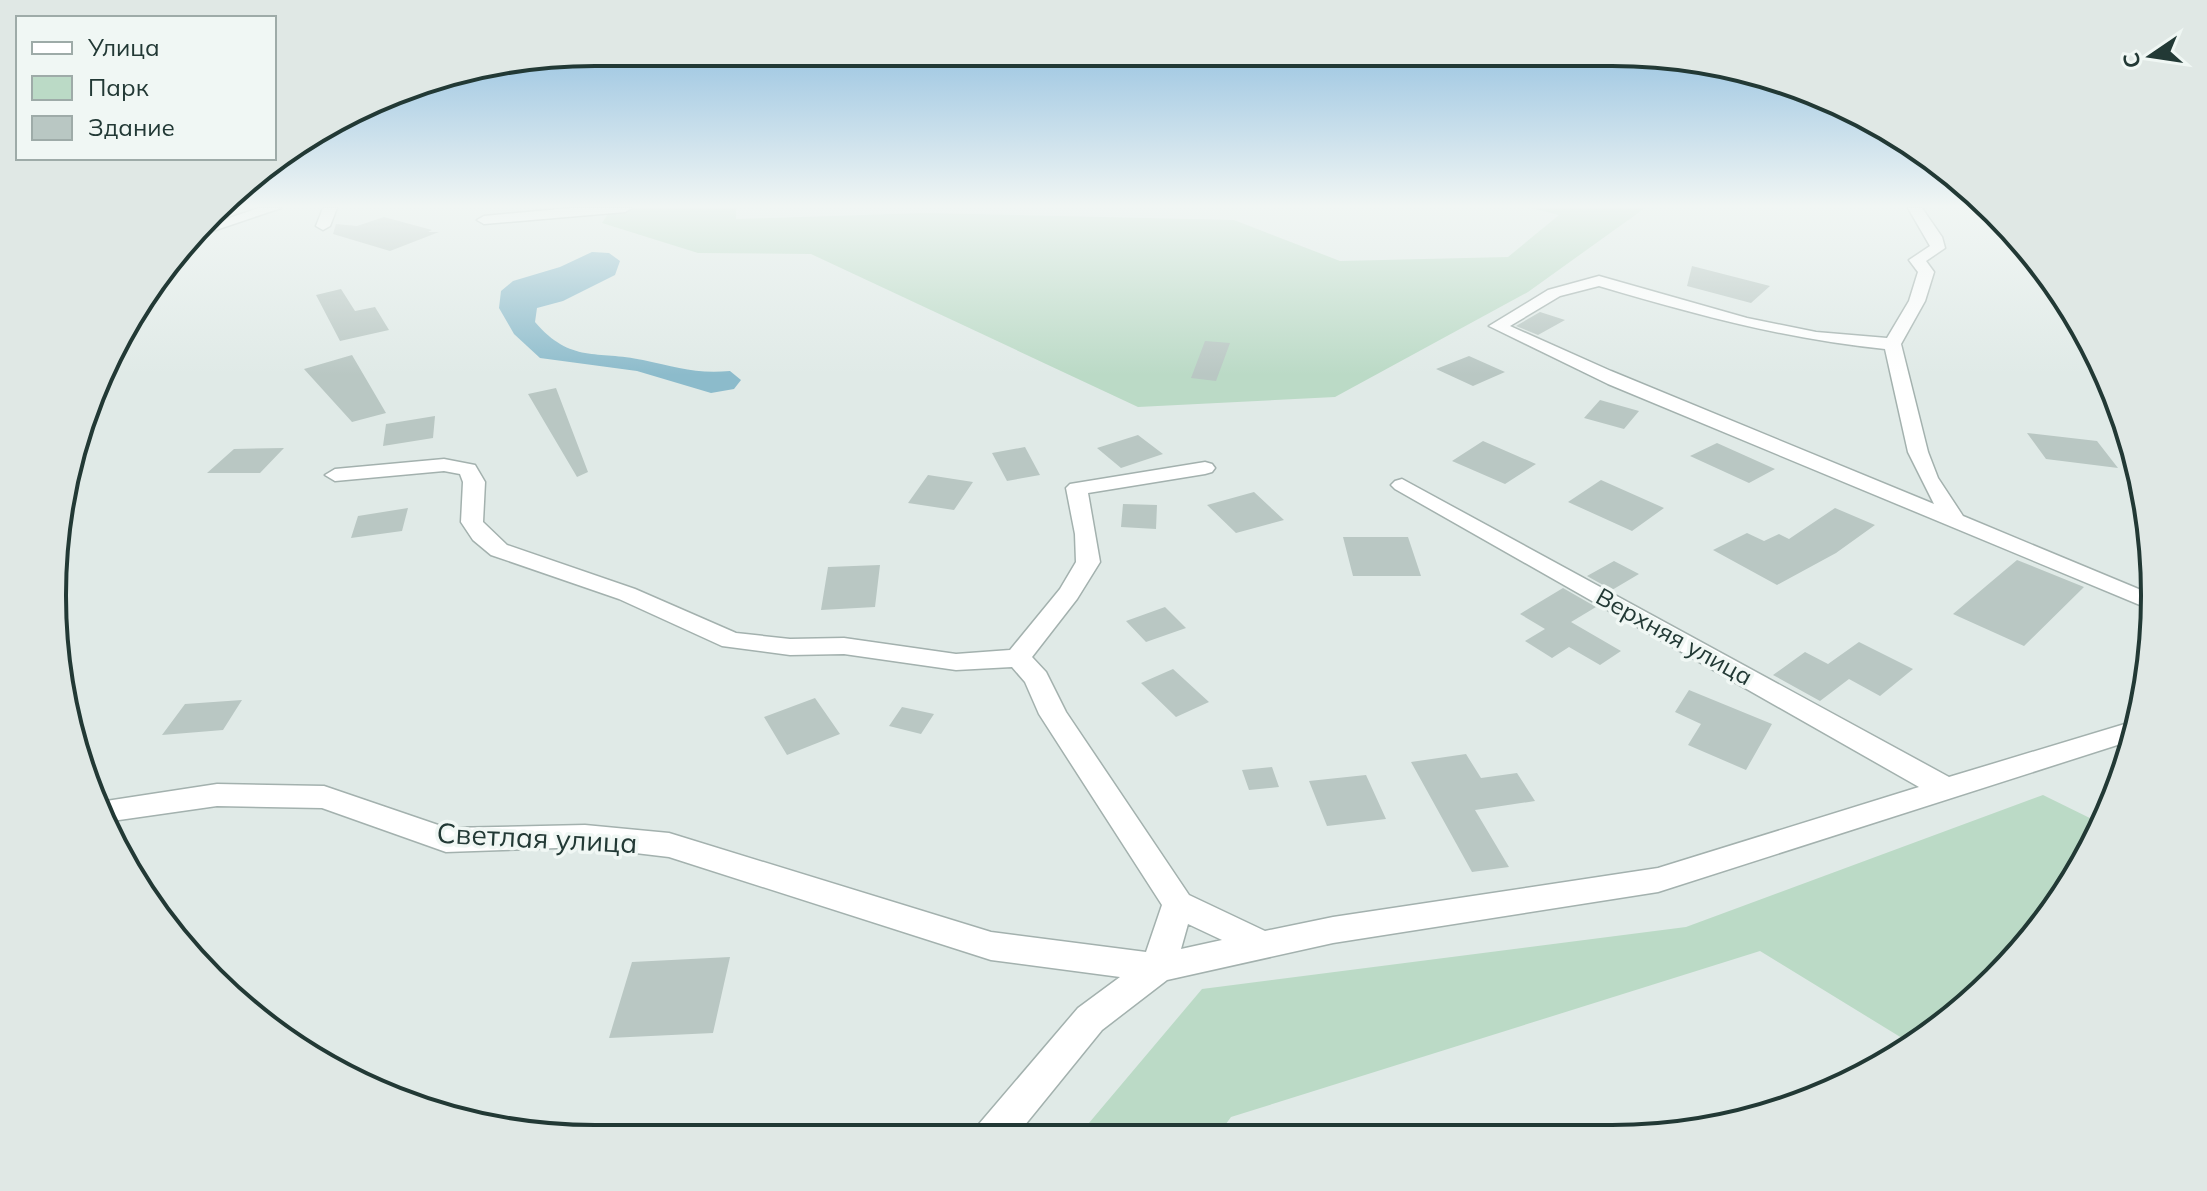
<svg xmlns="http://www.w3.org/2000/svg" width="2207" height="1191" viewBox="0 0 2207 1191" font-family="Mulish,sans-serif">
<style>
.green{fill:#bbdac6}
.water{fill:#8cbbcb}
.building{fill:#b9c7c3}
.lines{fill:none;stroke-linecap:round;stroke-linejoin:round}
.minor-casing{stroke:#a3b1ae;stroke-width:3}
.minor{fill:#fff;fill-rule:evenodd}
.labels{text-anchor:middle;stroke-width:7;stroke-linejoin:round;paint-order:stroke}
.street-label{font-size:24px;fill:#223935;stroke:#f0f7f4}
.near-street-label{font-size:28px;fill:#223935;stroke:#f0f7f4}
.rim{fill:none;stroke:#223935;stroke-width:4}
</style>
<rect width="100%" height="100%" fill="#e0eae7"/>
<path class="green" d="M 612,208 L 736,208 L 736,219 L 925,213 L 1234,220 L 1340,261 L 1508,257 L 1559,215 L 1531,208 L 1645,208 L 1528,292 L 1335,397 L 1138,407 L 811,254 L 698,253 L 602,223 Z
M 2043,795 L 2102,824 L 2082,867 L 2020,954 L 1915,1046 L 1760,951 L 1231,1117 L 1217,1136 L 1078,1136 L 1202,989 L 1686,927 Z"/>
<path class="water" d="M 592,252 L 609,253 L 620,261 L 615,275 L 563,301 L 537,308 L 535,322 C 571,364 597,350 643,360 C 676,367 695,374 730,371 L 741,380 L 734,389 L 711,393 L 637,371 L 540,358 L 514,334 L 499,308 L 501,291 L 513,281 L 560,267 Z"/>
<path class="building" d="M 384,217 L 432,230 L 428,232 L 439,232 L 390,251 L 333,234 L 336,224 L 357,226 Z
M 1692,266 L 1770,286 L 1751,303 L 1687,286 Z
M 341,289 L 355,311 L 375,307 L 389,330 L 340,341 L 316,295 Z
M 1540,312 L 1565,320 L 1538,335 L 1516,326 Z
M 1205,341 L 1230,343 L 1216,381 L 1191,378 Z
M 352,355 L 386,413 L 352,422 L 304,369 Z
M 1469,356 L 1505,372 L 1473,386 L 1436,369 Z
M 556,388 L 588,472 L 577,477 L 528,394 Z
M 1600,400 L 1639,411 L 1624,429 L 1584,418 Z
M 435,416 L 433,438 L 383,446 L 386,424 Z
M 2027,433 L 2097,441 L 2118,468 L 2046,459 Z
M 1138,435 L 1163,454 L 1121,468 L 1097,448 Z
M 1483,441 L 1536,464 L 1505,484 L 1452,461 Z
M 1717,443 L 1775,469 L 1749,483 L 1690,456 Z
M 1025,447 L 1040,475 L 1007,481 L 992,453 Z
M 284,448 L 260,473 L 207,473 L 234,449 Z
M 928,475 L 973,482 L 954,510 L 908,503 Z
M 1601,480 L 1664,508 L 1632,531 L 1568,502 Z
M 1254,492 L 1284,520 L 1236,533 L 1207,505 Z
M 1123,504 L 1157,505 L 1156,529 L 1121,527 Z
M 408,508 L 402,531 L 351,538 L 358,516 Z
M 1835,508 L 1875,525 L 1836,553 L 1777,585 L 1713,550 L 1747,533 L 1764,541 L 1779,534 L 1789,539 Z
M 1343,537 L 1408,537 L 1421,576 L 1353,576 Z
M 2017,560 L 2084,587 L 2024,646 L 1953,614 Z
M 1614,561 L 1639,574 L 1612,590 L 1587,576 Z
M 880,565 L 875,607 L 821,610 L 828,567 Z
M 1563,588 L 1596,607 L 1571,622 L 1621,651 L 1600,665 L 1569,647 L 1552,658 L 1525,641 L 1545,629 L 1520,614 Z
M 1165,607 L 1186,628 L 1146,642 L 1126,621 Z
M 1859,642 L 1913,669 L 1880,696 L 1849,679 L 1820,701 L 1773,675 L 1805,652 L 1828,664 Z
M 1173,669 L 1209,702 L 1176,717 L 1141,683 Z
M 1689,690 L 1772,724 L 1746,770 L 1688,745 L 1701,724 L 1675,712 Z
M 815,698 L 840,734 L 787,755 L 764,717 Z
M 242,700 L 223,730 L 162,735 L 185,704 Z
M 902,707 L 934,714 L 921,734 L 889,726 Z
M 1466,754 L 1481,778 L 1517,773 L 1535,801 L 1475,810 L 1509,867 L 1472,872 L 1411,762 Z
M 1272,767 L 1279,787 L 1249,790 L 1242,770 Z
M 1366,775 L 1386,819 L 1327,826 L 1309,781 Z
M 730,957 L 713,1033 L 609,1038 L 632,962 Z"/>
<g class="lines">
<g class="minor-casing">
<path id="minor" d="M 259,208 L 281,208 L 198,236 L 208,225 Z
M 323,208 L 337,208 L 330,226 L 323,230 L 316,226 Z
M 571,208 L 632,208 L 625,212 L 484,224 L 477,220 L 484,216 Z
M 1908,208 L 1922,208 L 1942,237 L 1945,248 L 1926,261 L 1934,272 L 1925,301 L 1901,344 L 1928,452 L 1938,478 L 1963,516 L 2153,595 L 2152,610 L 1608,384 L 1489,326 L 1548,290 L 1599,276 L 1747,318 L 1816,332 L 1887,338 L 1909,301 L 1918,272 L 1909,260 L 1930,246 ZM 1599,286 C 1694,314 1785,339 1885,349 L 1908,452 L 1934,504 L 1611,371 L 1510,326 L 1560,296 Z
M 444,459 L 475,465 L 485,482 L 483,522 L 507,545 L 635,589 L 736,633 L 790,639 L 844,638 L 956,654 L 1010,650 L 1060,589 L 1076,562 L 1075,534 L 1066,488 L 1070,484 L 1205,462 L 1212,464 L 1215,468 L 1212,472 L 1205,474 L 1088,493 L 1100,562 L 1077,599 L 1032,657 L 1046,672 L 1066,712 L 1189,895 L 1265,931 L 1333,917 L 1658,868 L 1919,787 L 1395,489 L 1391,485 L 1395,481 L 1402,479 L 1949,777 L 2138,720 L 2133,740 L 1658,892 L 1333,943 L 1167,980 L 1102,1030 L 1016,1136 L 973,1137 L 979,1124 L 1078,1008 L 1120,977 L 991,960 L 669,857 L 585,847 L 446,852 L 322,808 L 217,806 L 105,822 L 93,803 L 217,784 L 324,786 L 447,828 L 585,825 L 669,833 L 991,932 L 1146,952 L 1162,905 L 1039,714 L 1025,682 L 1012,667 L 956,670 L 844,654 L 790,655 L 722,646 L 619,599 L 491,555 L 473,540 L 461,522 L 463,482 L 460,474 L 444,471 L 335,481 L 325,475 L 335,469 ZM 1188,924 L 1222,940 L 1181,949 Z"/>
</g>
<use href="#minor" class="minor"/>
</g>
<linearGradient id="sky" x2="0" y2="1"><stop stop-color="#83b7dc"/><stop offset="0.55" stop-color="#f1f6f4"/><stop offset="1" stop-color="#f1f6f4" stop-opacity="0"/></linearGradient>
<rect width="2207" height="375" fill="url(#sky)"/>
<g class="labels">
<g class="street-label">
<text transform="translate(1674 637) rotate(29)" y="8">Верхняя улица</text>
</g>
<g class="near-street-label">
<text transform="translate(537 838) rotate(3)" y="10">Светлая улица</text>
</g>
</g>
<path d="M0 0H2207V1191H0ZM595 66H1612A529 529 0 0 1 2141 595V596A529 529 0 0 1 1612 1125H595A529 529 0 0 1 66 596V595A529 529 0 0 1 595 66Z" fill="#e0e8e5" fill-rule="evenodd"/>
<path class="rim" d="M595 66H1612A529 529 0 0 1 2141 595V596A529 529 0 0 1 1612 1125H595A529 529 0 0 1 66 596V595A529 529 0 0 1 595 66Z"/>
<rect x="16" y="16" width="260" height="144" fill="#f0f7f4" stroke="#9eaba8" stroke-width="2"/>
<rect x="32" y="42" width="40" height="12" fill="#ffffff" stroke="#9eaba8" stroke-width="2"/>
<text x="88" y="56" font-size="24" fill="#223935">Улица</text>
<rect x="32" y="76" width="40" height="24" fill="#bbdac6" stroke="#9eaba8" stroke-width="2"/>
<text x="88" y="96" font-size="24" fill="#223935">Парк</text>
<rect x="32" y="116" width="40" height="24" fill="#b9c7c3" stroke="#9eaba8" stroke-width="2"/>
<text x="88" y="136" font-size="24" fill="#223935">Здание</text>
<g transform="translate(2151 56) rotate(257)" stroke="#f0f7f4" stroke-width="6" paint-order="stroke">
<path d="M0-6L14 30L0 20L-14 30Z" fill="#223935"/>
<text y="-12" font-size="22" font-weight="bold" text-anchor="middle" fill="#223935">С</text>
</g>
</svg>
